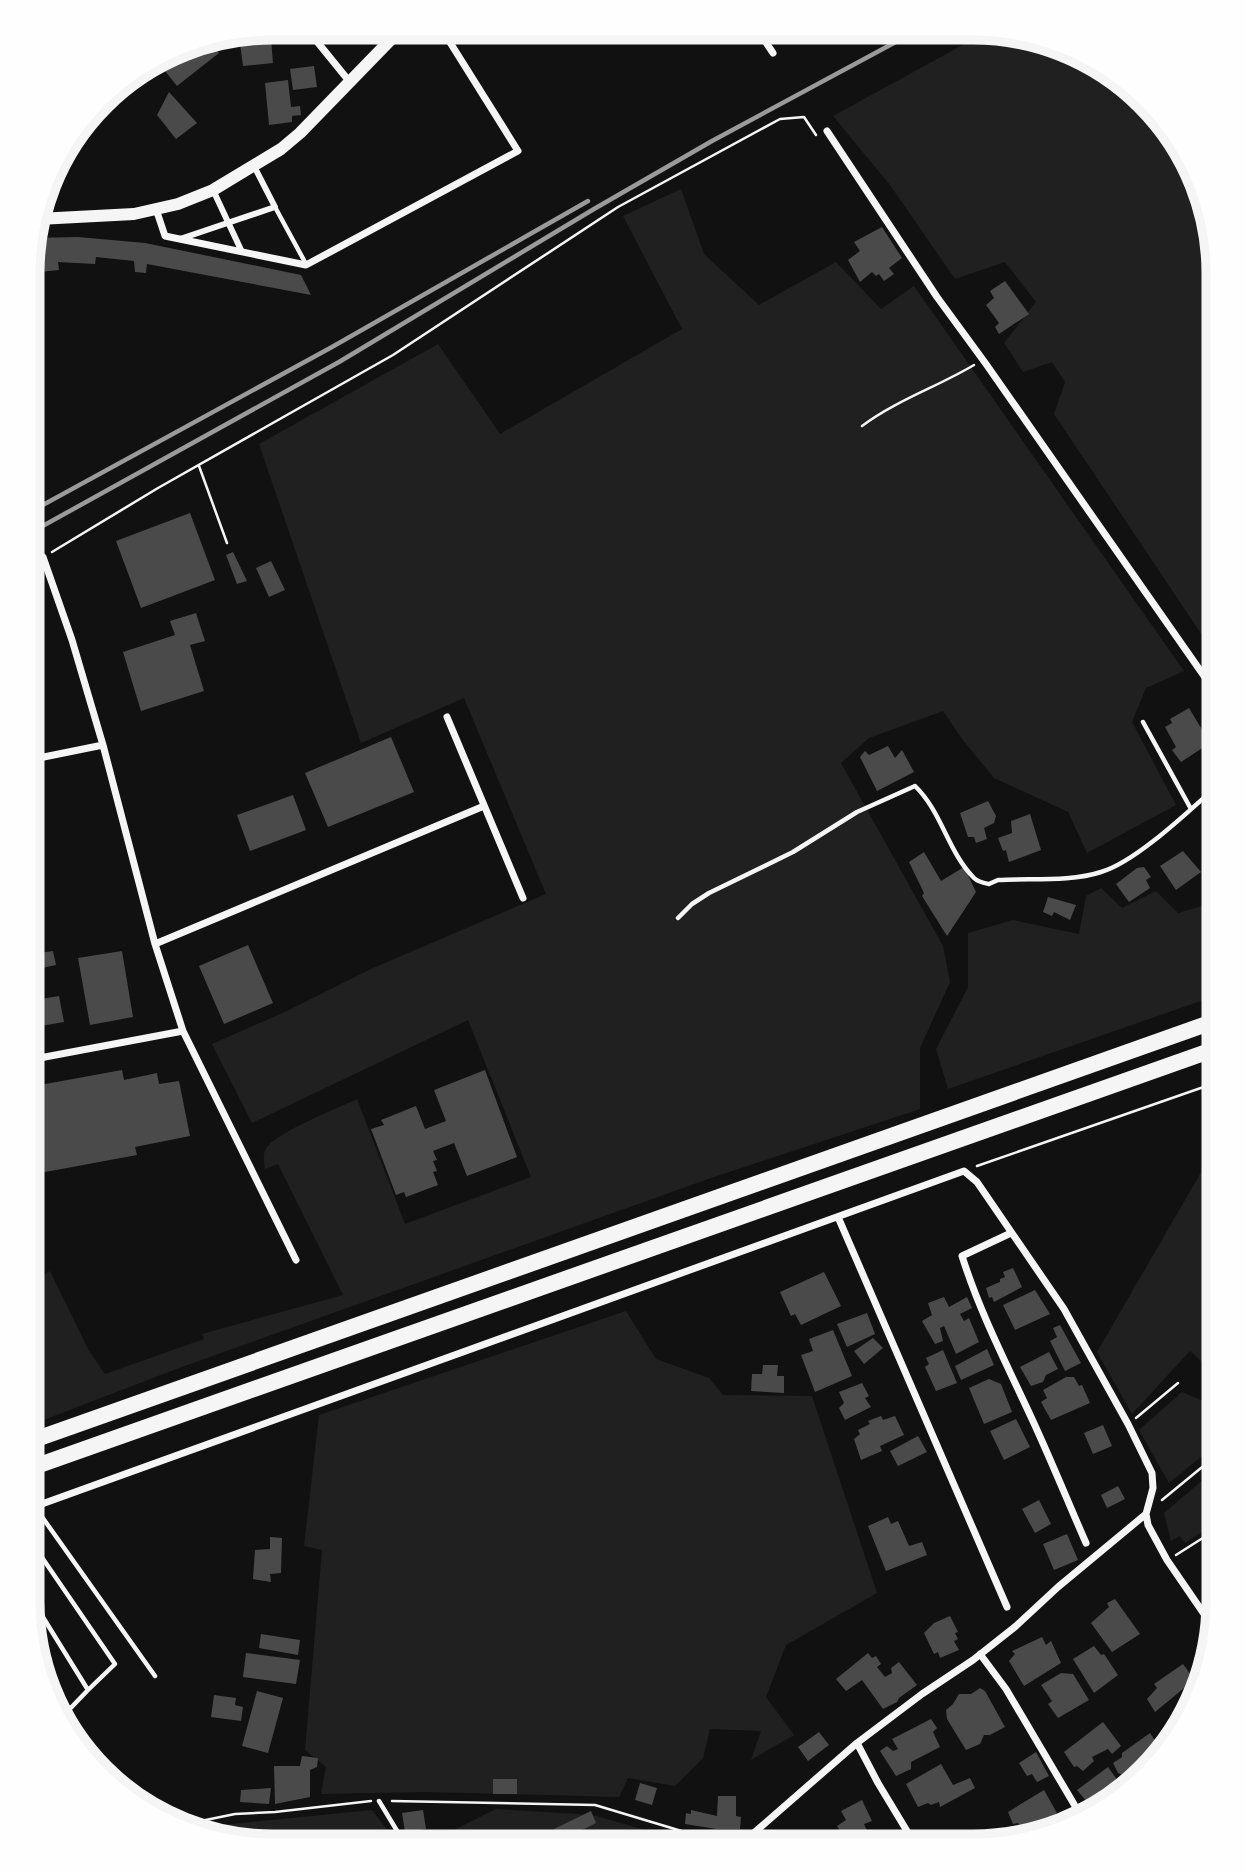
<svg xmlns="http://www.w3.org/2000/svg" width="1246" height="1874" viewBox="0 0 1246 1874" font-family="'Archivo Narrow',sans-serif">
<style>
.green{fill:#202020}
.building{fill:#4a4a4a}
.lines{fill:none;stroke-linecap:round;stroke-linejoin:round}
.path{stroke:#f5f5f5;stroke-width:2.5}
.service{stroke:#f5f5f5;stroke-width:4.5}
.pedestrian{stroke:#f5f5f5;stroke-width:6}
.minor{stroke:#f5f5f5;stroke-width:7}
.secondary{stroke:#f5f5f5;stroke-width:12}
.motorway{stroke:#f5f5f5;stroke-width:16}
.rail{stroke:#9a9a9a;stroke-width:4.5}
.rim{fill:none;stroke:#f5f5f5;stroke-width:9}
</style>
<rect width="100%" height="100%" fill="#111"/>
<path class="green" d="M 990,30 L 1005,30 L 1122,79 L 1199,179 L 1218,273 L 1218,659 L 1054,414 L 1065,382 L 1052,362 L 1023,372 L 1004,343 L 1036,302 L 1005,262 L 955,279 L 890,185 L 833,116 Z
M 681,189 L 704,254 L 759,305 L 836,262 L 881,309 L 914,286 L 1184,671 L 1146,688 L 1132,722 L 1176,805 L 1087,853 L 1068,812 L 994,778 L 962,739 L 943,711 L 869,738 L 841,763 L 943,946 L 950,982 L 920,1048 L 920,1109 L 711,1178 L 179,1368 L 28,1426 L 29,1284 L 50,1271 L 89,1351 L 105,1374 L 204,1339 L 202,1334 L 343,1295 L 278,1164 L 265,1169 C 264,1162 262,1153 267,1147 C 278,1132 338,1108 357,1099 L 405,1224 L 531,1177 L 468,1020 L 252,1123 L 212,1044 L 289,1010 L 373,968 L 546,894 L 464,698 L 361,743 L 259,444 L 438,344 L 500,434 L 682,329 L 623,216 Z
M 1101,888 L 1122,908 L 1156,891 L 1178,913 L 1216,902 L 1218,895 L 1218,995 L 948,1089 L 936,1049 L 968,987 L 968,933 L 1013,920 L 1079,934 L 1086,896 Z
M 1218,1143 L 1218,1364 L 1215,1362 L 1210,1369 L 1190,1351 L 1132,1414 L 1097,1352 Z
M 626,1311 L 656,1359 L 709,1378 L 723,1395 L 812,1396 L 877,1593 L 786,1645 L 766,1697 L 794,1735 L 751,1760 L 761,1731 L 710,1729 L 703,1758 L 675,1786 L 628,1778 L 619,1797 L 426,1792 L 321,1794 L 326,1767 L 305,1750 L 322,1550 L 304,1546 L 319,1415 Z
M 1218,1391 L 1218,1443 L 1169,1483 L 1139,1430 L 1182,1392 L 1206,1402 Z
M 1218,1467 L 1217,1522 L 1185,1543 L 1180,1536 L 1171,1541 L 1164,1513 Z
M 496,1809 L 593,1815 L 673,1838 L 691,1845 L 410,1844 L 408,1840 L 448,1833 Z
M 372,1810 L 398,1844 L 242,1844 L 202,1827 Z"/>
<path class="building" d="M 208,39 L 219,53 L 177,86 L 158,62 L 194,41 Z
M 271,39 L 273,63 L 243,66 L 240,43 Z
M 314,66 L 317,87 L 293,90 L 290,69 Z
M 288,80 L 291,107 L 300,106 L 301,115 L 292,116 L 292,122 L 269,125 L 265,83 Z
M 169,92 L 197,123 L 176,139 L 157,115 Z
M 882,227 L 902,258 L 889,268 L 894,274 L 884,281 L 879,274 L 876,276 L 872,272 L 860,282 L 848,260 L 860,251 L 854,242 Z
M 78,237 L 145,243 L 301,275 L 311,295 L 147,264 L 146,273 L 135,272 L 134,261 L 96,257 L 95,264 L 58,262 L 59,270 L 30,273 L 31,238 Z
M 1005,281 L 1029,314 L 999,334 L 995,327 L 999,323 L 986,305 L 994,298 L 990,291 Z
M 190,513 L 215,580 L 141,608 L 116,541 Z
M 233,552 L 247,581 L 237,584 L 226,555 Z
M 271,561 L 285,590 L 269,597 L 256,568 Z
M 196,613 L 205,641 L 190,645 L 204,691 L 141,711 L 123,652 L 175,635 L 170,621 Z
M 1189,708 L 1210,743 L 1181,762 L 1172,750 L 1176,747 L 1165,727 L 1172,723 L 1170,719 Z
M 391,737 L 414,792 L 328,827 L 305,773 Z
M 888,746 L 895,758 L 902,750 L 914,772 L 877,791 L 860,757 L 865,751 L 869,755 Z
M 293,795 L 306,830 L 250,851 L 237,815 Z
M 988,801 L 996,816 L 994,823 L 984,828 L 987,839 L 976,843 L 974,837 L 968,837 L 960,813 Z
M 1030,814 L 1041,850 L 1009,862 L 1006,850 L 1003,851 L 998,838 L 1012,833 L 1011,821 Z
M 1214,831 L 1218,834 L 1218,850 L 1207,856 L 1205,850 L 1206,843 L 1202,837 Z
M 1183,851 L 1201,872 L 1176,890 L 1160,866 Z
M 924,852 L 941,881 L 964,867 L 976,892 L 947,936 L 922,896 L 924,893 L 909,862 Z
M 1144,867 L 1151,877 L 1146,880 L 1150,888 L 1129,902 L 1116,884 L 1137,868 Z
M 1048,897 L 1076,905 L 1070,920 L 1054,912 L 1052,916 L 1043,912 Z
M 248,945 L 273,1003 L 224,1024 L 199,966 Z
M 53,951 L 56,965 L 42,968 L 39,953 Z
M 122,951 L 133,1017 L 90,1025 L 78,958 Z
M 35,955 L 38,970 L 29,972 L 29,956 Z
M 59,996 L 64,1022 L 29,1028 L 29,1001 Z
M 122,1070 L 124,1080 L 157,1073 L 159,1084 L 179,1081 L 190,1136 L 135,1147 L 137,1155 L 29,1175 L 29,1087 Z
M 485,1070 L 517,1157 L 467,1176 L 454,1143 L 433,1151 L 437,1160 L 433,1161 L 437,1171 L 433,1172 L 438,1185 L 406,1197 L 404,1192 L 396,1195 L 371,1129 L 384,1125 L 381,1120 L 416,1106 L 425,1129 L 446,1121 L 434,1090 Z
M 1013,1268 L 1022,1287 L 994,1302 L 992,1297 L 989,1298 L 986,1288 L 1000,1282 L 1000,1279 L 1005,1277 L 1003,1272 Z
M 824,1272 L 841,1306 L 801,1325 L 795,1314 L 791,1316 L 780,1292 Z
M 1035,1290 L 1050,1314 L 1015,1330 L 1003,1305 Z
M 944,1297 L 949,1307 L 967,1297 L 972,1308 L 960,1314 L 964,1321 L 969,1318 L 979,1342 L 956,1354 L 944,1326 L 940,1328 L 943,1341 L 935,1344 L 922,1321 L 932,1315 L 928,1303 Z
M 867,1313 L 875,1334 L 847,1347 L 837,1324 Z
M 1060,1325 L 1081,1363 L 1065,1371 L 1050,1341 L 1057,1337 L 1053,1328 Z
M 833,1330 L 852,1376 L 815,1392 L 801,1355 L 813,1351 L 809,1339 Z
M 873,1338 L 883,1348 L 864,1364 L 854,1351 Z
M 987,1349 L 994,1365 L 961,1380 L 955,1366 Z
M 943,1350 L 957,1383 L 936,1391 L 925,1367 L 929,1364 L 926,1358 Z
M 1049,1352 L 1058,1369 L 1046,1375 L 1043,1382 L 1031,1386 L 1020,1367 Z
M 763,1365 L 778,1365 L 777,1376 L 784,1376 L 784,1393 L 751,1391 L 752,1374 L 762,1374 Z
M 1066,1377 L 1074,1377 L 1079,1386 L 1082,1385 L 1090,1403 L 1051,1420 L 1041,1402 L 1047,1398 L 1043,1390 Z
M 989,1379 L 1001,1384 L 1012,1412 L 984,1424 L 969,1388 Z
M 862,1383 L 869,1396 L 865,1398 L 871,1407 L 845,1420 L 839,1408 L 844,1403 L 839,1392 Z
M 881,1416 L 883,1420 L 895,1416 L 904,1435 L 880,1446 L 882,1451 L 861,1460 L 854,1439 L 860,1434 L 858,1430 L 870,1424 L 868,1421 Z
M 1016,1419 L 1030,1447 L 1004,1460 L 990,1431 Z
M 1103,1425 L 1112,1446 L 1093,1454 L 1084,1433 Z
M 918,1436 L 927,1452 L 898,1466 L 890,1451 Z
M 1118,1486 L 1125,1499 L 1107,1508 L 1101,1495 Z
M 1039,1500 L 1051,1524 L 1035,1533 L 1022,1509 Z
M 888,1517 L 891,1524 L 898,1521 L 909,1546 L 922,1542 L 927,1555 L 886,1571 L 868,1526 Z
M 1067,1534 L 1078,1560 L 1054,1570 L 1043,1544 Z
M 270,1537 L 282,1538 L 281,1573 L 270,1574 L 271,1582 L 253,1579 L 255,1550 L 270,1549 Z
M 1217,1548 L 1217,1586 L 1215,1580 L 1216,1578 L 1202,1555 Z
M 1115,1599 L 1140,1634 L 1112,1652 L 1091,1623 L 1109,1607 L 1107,1603 Z
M 950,1616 L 958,1632 L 955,1633 L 958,1639 L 954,1641 L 959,1650 L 940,1658 L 938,1652 L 934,1654 L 924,1633 L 934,1623 Z
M 261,1634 L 300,1640 L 298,1655 L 259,1648 Z
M 1042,1637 L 1046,1645 L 1051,1641 L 1061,1663 L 1024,1686 L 1009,1661 L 1015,1654 L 1012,1651 Z
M 1094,1646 L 1101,1655 L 1104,1654 L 1118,1675 L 1094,1693 L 1073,1659 Z
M 246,1653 L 300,1660 L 296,1684 L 243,1677 Z
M 868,1653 L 872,1658 L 876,1656 L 881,1664 L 877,1667 L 885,1677 L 892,1673 L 891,1668 L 899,1662 L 917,1685 L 899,1698 L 897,1702 L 883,1709 L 862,1680 L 846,1691 L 836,1679 Z
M 1183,1664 L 1191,1675 L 1188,1677 L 1189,1684 L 1155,1712 L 1147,1699 L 1157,1688 L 1154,1684 Z
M 1061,1673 L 1073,1674 L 1089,1700 L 1058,1718 L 1048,1704 L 1052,1701 L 1041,1685 Z
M 980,1688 L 985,1691 L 1005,1727 L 990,1735 L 984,1735 L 980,1744 L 966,1750 L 947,1719 L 946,1710 L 953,1704 L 959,1694 L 971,1694 Z
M 257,1691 L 283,1698 L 268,1753 L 242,1746 Z
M 214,1695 L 236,1698 L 235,1705 L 243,1707 L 241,1721 L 211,1717 Z
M 931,1719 L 937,1728 L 933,1732 L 940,1747 L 911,1762 L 911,1769 L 896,1776 L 880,1751 L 887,1746 L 893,1751 L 898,1749 L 892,1739 Z
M 1103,1722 L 1121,1746 L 1112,1754 L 1108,1749 L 1092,1757 L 1094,1761 L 1083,1771 L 1077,1766 L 1074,1767 L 1064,1752 Z
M 819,1732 L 829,1745 L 808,1761 L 798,1747 Z
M 1150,1733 L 1163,1753 L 1153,1761 L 1148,1754 L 1143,1758 L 1148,1765 L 1130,1778 L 1118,1773 L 1113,1763 L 1122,1757 L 1122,1753 Z
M 1036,1752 L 1049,1776 L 1037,1782 L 1032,1774 L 1027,1776 L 1019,1763 Z
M 302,1756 L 318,1758 L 317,1767 L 310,1770 L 310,1797 L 275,1804 L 274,1766 L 300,1766 Z
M 941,1764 L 953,1785 L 970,1778 L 975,1788 L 940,1807 L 939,1802 L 931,1805 L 928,1803 L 918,1807 L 906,1784 Z
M 1108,1767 L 1121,1785 L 1092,1808 L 1077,1790 Z
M 493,1779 L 517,1779 L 517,1794 L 493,1794 Z
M 640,1783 L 657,1788 L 652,1805 L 635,1800 Z
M 271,1788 L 269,1804 L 240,1802 L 241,1790 Z
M 1044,1790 L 1057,1813 L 1022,1833 L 1018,1823 L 1013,1824 L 1008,1812 Z
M 718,1796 L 736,1796 L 736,1816 L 741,1817 L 740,1829 L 716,1829 L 685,1824 L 686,1813 L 691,1814 L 691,1810 L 717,1816 Z
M 862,1800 L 872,1821 L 864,1824 L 869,1836 L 848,1845 L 837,1826 L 846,1820 L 841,1811 Z
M 423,1810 L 426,1829 L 405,1832 L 402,1813 Z
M 591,1811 L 596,1823 L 578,1832 L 581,1836 L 562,1845 L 554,1829 Z"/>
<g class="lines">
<path class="path" d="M 862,426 C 897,400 937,387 974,365
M 199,466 L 227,543
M 52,552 L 158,488 L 393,355 L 618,207 L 780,119 L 804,117 L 816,135
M 977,1166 L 1218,1082
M 1136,1418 L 1178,1383
M 1162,1500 L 1218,1454
M 1176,1555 L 1217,1529
M 392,1801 L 595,1805 L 728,1845
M 191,1823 L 235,1814 L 275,1812 L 371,1801"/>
<path class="service" d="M 275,207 L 306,264
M 1143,722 L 1191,809
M 678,918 L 692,904 L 709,893 L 793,852 L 857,812 L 915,786 C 942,812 948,852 974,878 C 978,882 984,883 989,884 L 998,880 C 1030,878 1071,882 1101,872 C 1136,862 1190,810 1218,785
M 35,1507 L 155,1676
M 28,1593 L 88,1690 L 115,1664 L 28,1537
M 44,1681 L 62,1715
M 63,1716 L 88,1690
M 379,1801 L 405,1844"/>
<path class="pedestrian" d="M 213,190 L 242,252
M 180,239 L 275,207 L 254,166"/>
<path class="minor" d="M 306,28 L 349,81
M 757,29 L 773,53
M 827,131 L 937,297 L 986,364 L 1218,696
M 156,209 L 165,236 L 306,265 L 518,151 L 441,28
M 30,565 L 43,557 L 72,640 L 103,745 L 155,944 L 183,1031 L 296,1260
M 447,717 L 523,898
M 29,760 L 103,745
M 155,944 L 484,806
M 29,1060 L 183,1031
M 838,1217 L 1007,1607
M 1011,1233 L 962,1256 C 980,1313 1007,1365 1032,1419 C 1051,1460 1068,1502 1086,1543
M 28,1509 L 964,1171 L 977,1182 L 1064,1309 L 1128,1424 L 1152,1473 L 1153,1488 L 1146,1514 L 1148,1525 L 1167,1560 L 1215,1630
M 980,1654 L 1006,1689 L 1081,1816
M 857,1743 L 878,1783 L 916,1846
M 746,1845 L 748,1838 L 857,1743 L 922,1694 L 973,1660 L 1016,1626 L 1058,1587 L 1146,1514"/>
<path class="secondary" d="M 38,219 L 134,214 L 178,204 L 213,190 L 281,149 L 300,133 L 402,28"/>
<path class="motorway" d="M 28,1442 L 1218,1020
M 28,1469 L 1218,1048"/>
<path class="rail" d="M 30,512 L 332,347 L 588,201
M 30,533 L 339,362 L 594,209 L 712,141 L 918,30"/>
</g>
<path d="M0 0H1246V1874H0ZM273 40H973A233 233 0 0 1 1206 273V1601A233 233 0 0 1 973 1834H273A233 233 0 0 1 40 1601V273A233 233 0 0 1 273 40Z" fill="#fefefe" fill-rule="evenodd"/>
<path class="rim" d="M273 40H973A233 233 0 0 1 1206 273V1601A233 233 0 0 1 973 1834H273A233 233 0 0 1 40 1601V273A233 233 0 0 1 273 40Z"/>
</svg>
